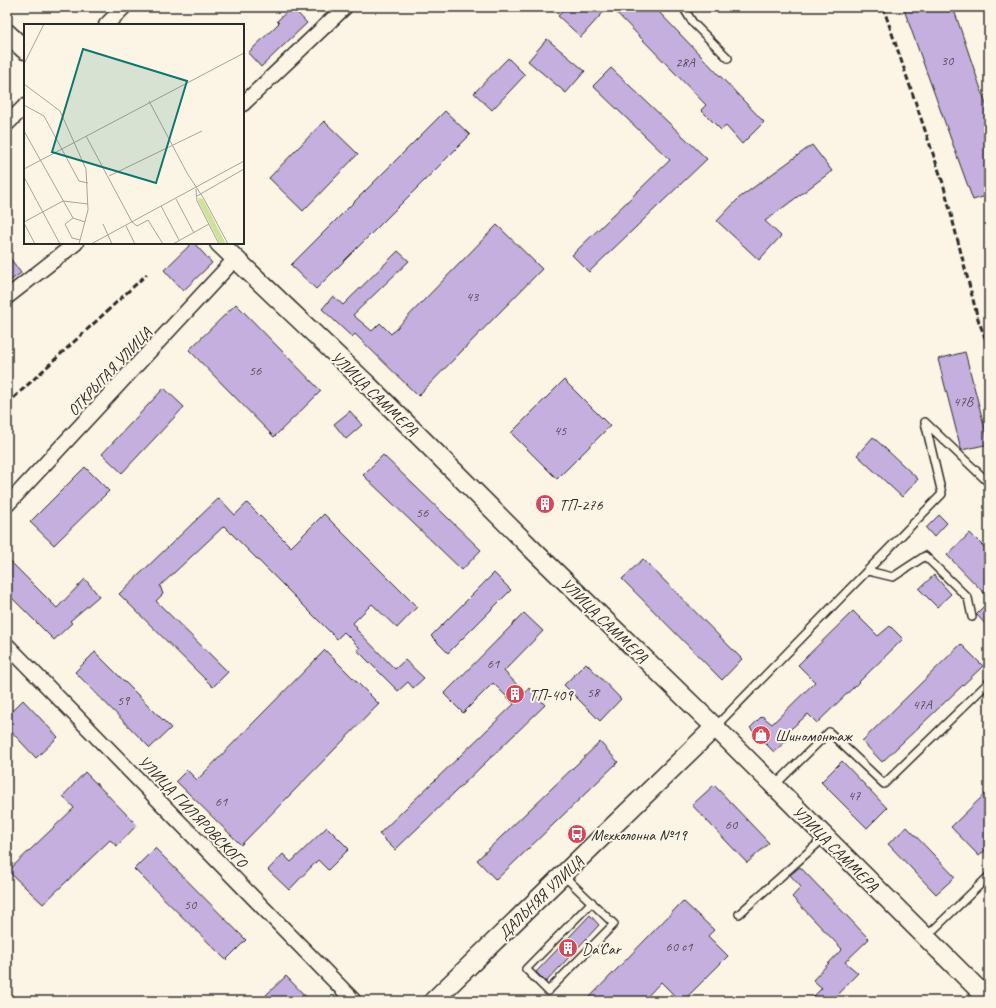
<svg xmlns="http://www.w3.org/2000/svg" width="996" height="1008" font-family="Caveat,sans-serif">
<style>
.building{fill:#c5afde;stroke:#2b2b2b}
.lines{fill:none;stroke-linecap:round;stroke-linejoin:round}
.service-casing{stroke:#2b2b2b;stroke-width:10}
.minor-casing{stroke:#2b2b2b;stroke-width:17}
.tertiary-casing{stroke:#2b2b2b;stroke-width:21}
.service{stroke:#fcf5e5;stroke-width:7}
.minor{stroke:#fcf5e5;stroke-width:14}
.tertiary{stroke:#fcf5e5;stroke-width:18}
.rail{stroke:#2b2b2b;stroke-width:3;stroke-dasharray:6 3;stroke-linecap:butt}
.labels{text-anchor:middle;stroke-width:4;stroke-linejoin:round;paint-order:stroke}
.number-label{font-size:14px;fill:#524c58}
.street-label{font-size:16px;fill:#2b2b2b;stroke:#fcf5e5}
.poi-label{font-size:16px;fill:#2b2b2b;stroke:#fcf5e5;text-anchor:start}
.inset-road{fill:none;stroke:#a8a49b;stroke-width:1}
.view{fill:#0f766e;fill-opacity:0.15;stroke:#0f766e;stroke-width:2}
.inset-edge{fill:none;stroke:#2b2b2b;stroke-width:2}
</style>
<rect width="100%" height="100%" fill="#fcf5e5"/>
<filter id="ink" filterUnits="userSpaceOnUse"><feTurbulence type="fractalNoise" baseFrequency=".025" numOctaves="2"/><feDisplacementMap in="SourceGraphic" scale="8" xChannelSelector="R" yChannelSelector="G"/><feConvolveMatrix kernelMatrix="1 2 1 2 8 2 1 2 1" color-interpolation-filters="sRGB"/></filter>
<g filter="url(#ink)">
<g class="building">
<path d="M292,7L307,23L261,67L248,53L279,23L277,21Z"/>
<path d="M567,7H608L581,37L558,16Z"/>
<path d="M611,7H665L659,12L764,122L742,144L726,126L721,130L701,110L706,105Z"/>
<path d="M903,7H953L989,113V195L973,200Z"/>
<path d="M547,39L585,71L566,93L528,61Z"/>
<path d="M508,58L525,75L492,110L474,93Z"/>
<path d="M611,68L707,159L589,272L572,255L670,160L593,86Z"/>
<path d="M445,111L470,135L316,289L291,265Z"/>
<path d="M324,121L358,154L303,211L269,178Z"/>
<path d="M812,145L832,171L765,221L781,236L759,260L717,221L739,198Z"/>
<path d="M497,225L542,269L418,396L355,334L352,337L322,309L333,296L343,305L398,251L409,261L353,315L372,331L380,323L391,334Z"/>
<path d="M192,243H194L212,263L183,291L164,270Z"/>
<path d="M7,254L21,273L7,283Z"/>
<path d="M236,304L321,391L274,437L189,350Z"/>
<path d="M965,352L989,444L962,450L961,449L938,359Z"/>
<path d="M564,380L610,426L557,479L511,433Z"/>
<path d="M164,388L184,407L122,473L102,454Z"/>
<path d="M350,411L362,425L346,439L334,424Z"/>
<path d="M873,437L918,479L902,497L857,455Z"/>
<path d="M383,455L481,550L462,570L363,475Z"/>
<path d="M85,467L109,491L54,545L30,522Z"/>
<path d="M219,498L235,515L247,503L291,547L324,514L417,607L397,628L372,604L353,623L357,628L356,629L395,669L405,660L424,678L413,688L408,682L398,691L357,650L360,648L344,632L337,639L224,526L160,586L163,594L156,601L228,672L213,687L119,594Z"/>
<path d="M939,515L947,523L934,537L926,528Z"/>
<path d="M970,533L989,552V598L947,555Z"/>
<path d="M7,558L57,608L85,579L99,596L70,621L72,623L54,640L7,593Z"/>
<path d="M643,559L742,659L722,680L622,579Z"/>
<path d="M494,573L511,590L448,653L431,636Z"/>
<path d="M934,575L951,594L937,607L919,589Z"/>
<path d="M989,601V628L976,614Z"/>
<path d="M853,611L878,636L890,626L903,639L817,723L808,714L785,734L787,740L774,752L750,728L762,716L772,724L815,682L798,665Z"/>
<path d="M524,613L543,631L504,671L525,693L529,688L545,705L395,850L379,834L514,704L493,683L463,713L444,694Z"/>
<path d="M961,644L983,666L882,762L862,741Z"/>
<path d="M325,650L379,704L241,845L176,781L187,770L197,780Z"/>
<path d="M95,652L171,728L150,748L75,672Z"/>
<path d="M586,663L621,699L600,721L564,685Z"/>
<path d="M23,700L58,737L36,758L7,727V716Z"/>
<path d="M600,742L618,762L496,880L477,860Z"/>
<path d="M842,761L887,808L867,828L821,782Z"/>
<path d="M85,772L137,825L117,846L110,840L43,904L8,871L74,808L63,796Z"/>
<path d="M714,785L769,843L747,863L692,805Z"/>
<path d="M989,790V847L979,856L951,827Z"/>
<path d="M327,827L349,849L328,870L318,860L289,890L268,870L283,854L291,862Z"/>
<path d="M907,827L955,877L936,894L888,844Z"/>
<path d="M155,848L246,940L226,960L134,869Z"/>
<path d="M800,867L869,939L845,962L858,973L831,1001H809L822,988L813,980L842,949L792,897L801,887L790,875Z"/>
<path d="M683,901L714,930L708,936L728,956L683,1001H680L661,982L643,1001H586Z"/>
<path d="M590,915L599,925L546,982L536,972Z"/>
<path d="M286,976L310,1001H272L266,995Z"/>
</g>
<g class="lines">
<defs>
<g id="service">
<path d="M683,7L693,23L728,58"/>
<path d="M868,571L893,577L925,556L968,598L972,617"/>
<path d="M715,727L942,494L925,422L989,483"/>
<path d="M774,786L829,732L884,784L989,682"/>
<path d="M563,875L614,924L548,991L526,969L592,902"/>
<path d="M739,914L825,837"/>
<path d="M926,937L989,876"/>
</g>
<g id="minor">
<path d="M106,25L124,7"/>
<path d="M243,104L345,7"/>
<path d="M7,124L25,106"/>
<path d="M7,297L76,243"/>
<path d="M7,505L235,259"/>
<path d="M7,645L354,1001"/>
</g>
<g id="tertiary">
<path d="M7,33L25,50"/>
<path d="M219,243L367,384L536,553L715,727L989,1000"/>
<path d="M433,1001L715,727"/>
</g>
</defs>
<use href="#service" class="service-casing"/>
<use href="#minor" class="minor-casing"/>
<use href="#tertiary" class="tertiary-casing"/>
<use href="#service" class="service"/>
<use href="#minor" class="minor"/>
<use href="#tertiary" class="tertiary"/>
<g class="rail">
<path d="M883,7L943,183L978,319L989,348"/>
<path d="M7,404L147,274"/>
</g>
</g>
</g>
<defs>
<symbol id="building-disc" viewBox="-11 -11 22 22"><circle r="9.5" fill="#d1495b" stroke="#fcf5e5"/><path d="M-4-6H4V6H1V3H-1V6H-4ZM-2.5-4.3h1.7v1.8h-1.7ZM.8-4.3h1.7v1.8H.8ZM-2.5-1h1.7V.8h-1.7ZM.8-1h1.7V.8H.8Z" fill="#fff"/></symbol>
<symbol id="shop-disc" viewBox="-11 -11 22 22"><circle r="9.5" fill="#d1495b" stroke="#fcf5e5"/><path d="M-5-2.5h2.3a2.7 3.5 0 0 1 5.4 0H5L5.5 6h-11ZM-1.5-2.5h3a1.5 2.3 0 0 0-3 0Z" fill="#fff"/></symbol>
<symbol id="bus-disc" viewBox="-11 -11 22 22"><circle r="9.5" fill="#d1495b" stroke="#fcf5e5"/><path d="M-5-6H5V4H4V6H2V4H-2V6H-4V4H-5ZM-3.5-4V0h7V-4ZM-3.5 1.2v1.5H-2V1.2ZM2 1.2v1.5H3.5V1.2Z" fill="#fff"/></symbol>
</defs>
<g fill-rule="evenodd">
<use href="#building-disc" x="534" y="493" width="22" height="22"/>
<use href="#building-disc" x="504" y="683" width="22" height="22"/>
<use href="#shop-disc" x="750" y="724" width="22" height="22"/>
<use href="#bus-disc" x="566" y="823" width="22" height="22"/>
<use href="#building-disc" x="557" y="937" width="22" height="22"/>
</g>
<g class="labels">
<g class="number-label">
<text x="947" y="65">30</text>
<text x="685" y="67">28А</text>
<text x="472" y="301">43</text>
<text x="255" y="375">56</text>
<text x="963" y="406">47В</text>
<text x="560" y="435">45</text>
<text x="422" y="517">56</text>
<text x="493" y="668">61</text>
<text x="593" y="697">58</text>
<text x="123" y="705">59</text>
<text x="922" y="709">47А</text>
<text x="854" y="800">47</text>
<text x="221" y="806">61</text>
<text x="731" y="829">60</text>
<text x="190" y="909">50</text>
<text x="679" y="951">60 с1</text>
</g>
<g class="street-label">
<text transform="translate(109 371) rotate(-47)" y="6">ОТКРЫТАЯ УЛИЦА</text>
<text transform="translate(375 393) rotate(44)" y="6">УЛИЦА САММЕРА</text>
<text transform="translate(605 620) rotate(44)" y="6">УЛИЦА САММЕРА</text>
<text transform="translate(193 811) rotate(46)" y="6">УЛИЦА ГИЛЯРОВСКОГО</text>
<text transform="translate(836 848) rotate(45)" y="6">УЛИЦА САММЕРА</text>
<text transform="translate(540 897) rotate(-44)" y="6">ДАЛЬНЯЯ УЛИЦА</text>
</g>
<g class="poi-label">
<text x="559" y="510">ТП-276</text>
<text x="529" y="700">ТП-409</text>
<text x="775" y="741">Шиномонтаж</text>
<text x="591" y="840">Мехколонна №19</text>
<text x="582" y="954">Da'Car</text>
</g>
</g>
<g transform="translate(24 24)">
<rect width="220" height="220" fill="#fcf5e5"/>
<path d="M175,174L179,175L202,220H196L174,177Z" fill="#cde398"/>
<path class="inset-road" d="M0,40L20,0M0,60L36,87L62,145L64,186L55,220M125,77L163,149L180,175L204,220M0,81L20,92L55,157L64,159M0,107L49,194L61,198M62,112L108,198L113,202L124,196L139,220M0,145L220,29M85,152L178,107M0,153L36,220M172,165L173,177L195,220M173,172L220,145M152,175L170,209M137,182L155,216M49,194L41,200L48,214L56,216M0,198L39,177L64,180M0,199L11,220M79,200L88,220M102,202L111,220M67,220L220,137M149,220L185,200"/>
<path class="view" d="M59,25L163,57L132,159L28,128Z"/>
<rect width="220" height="220" class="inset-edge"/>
</g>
<rect width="996" height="1008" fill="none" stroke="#fcf5e5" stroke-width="24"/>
<rect x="12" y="12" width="972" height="984" fill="none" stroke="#2b2b2b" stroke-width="1.5" filter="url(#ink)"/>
</svg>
